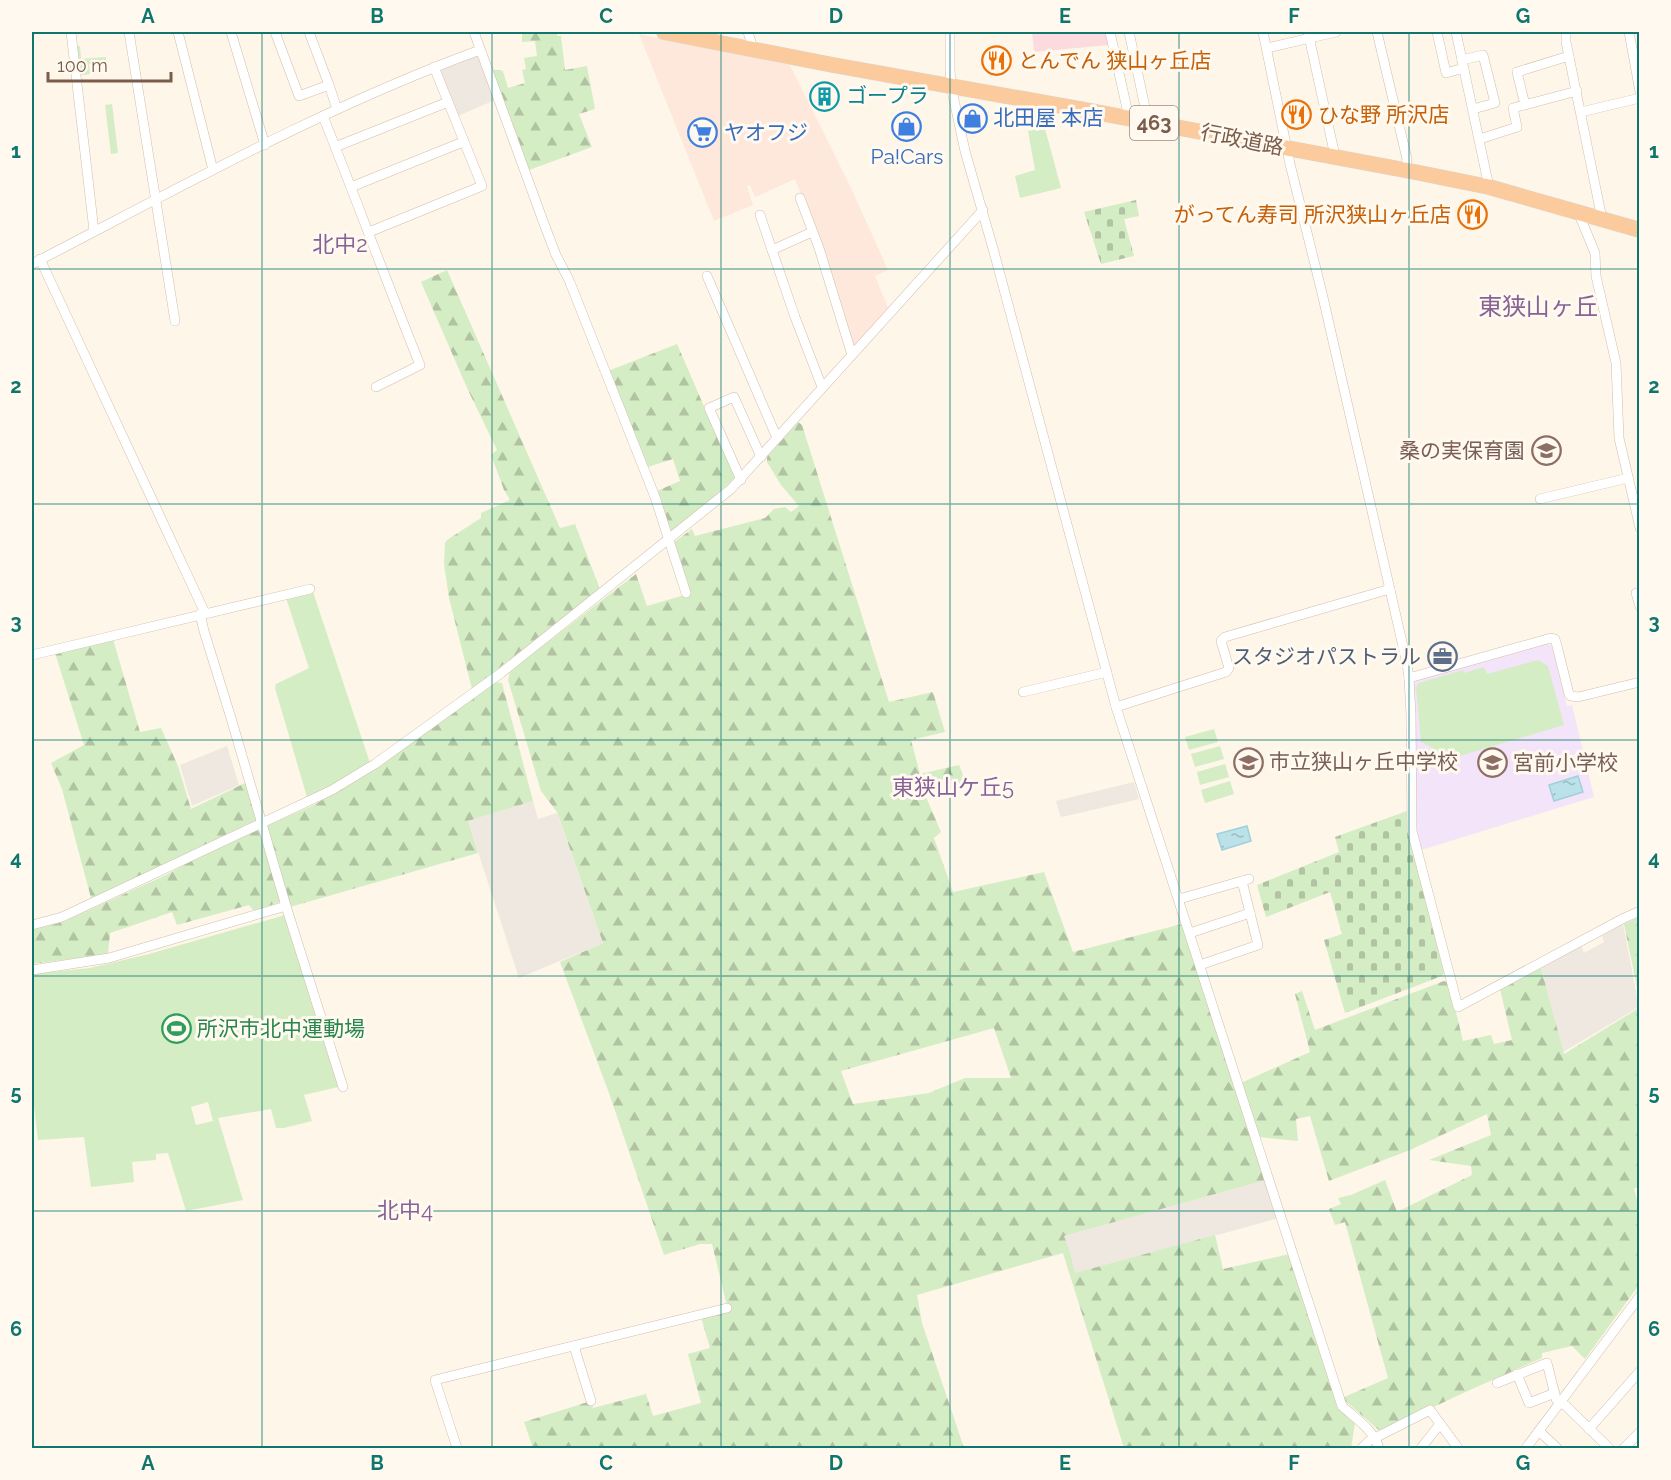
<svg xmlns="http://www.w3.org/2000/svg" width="1671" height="1480" font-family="Raleway,'Noto Sans JP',sans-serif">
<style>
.commercial{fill:#fee7db}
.industrial{fill:#eee8e1}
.education{fill:#f3e4fa}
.medical{fill:#fcdbde}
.forest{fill:url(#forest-firs);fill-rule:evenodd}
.cemetery{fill:url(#cemetery-stones)}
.park{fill:#d4edc5;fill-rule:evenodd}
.water{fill:url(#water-ripples);stroke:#a0d0db;stroke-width:1.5}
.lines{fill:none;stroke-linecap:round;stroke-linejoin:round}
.minor-casing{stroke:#d1beac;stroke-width:10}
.trunk-casing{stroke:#dcd5d0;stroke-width:16}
.minor{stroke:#fff;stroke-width:9}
.trunk{stroke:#fccb9d;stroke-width:15}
.grid{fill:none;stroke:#0f766e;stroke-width:1.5;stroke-opacity:0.55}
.labels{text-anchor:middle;stroke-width:6;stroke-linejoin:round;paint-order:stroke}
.shield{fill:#fff9f0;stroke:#a28b7c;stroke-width:1.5}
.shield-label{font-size:20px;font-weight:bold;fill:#7a5c4a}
.food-label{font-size:21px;fill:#c56008;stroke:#fff9f0;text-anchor:start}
.culture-label{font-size:21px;fill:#0d838f;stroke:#fff9f0;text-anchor:start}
.shop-label{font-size:21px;fill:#366cbe;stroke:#fff9f0;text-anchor:start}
.street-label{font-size:21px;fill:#7a5c4a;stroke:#fff9f0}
.education-label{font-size:21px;fill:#785e54;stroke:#fff9f0;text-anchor:start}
.service-label{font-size:21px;fill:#4e5e75;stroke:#fff9f0;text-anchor:end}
.leisure-label{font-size:21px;fill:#27864d;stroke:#fff9f0;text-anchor:start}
.neighbourhood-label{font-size:22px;fill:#866296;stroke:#fff9f0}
.quarter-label{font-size:24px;fill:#866296;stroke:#fff9f0}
.neatline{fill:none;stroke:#0f766e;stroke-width:2}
.grid-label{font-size:20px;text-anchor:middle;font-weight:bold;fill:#0f766e}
</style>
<defs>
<pattern id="forest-firs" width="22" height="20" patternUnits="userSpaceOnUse" patternTransform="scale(1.5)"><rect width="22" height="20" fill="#d4edc5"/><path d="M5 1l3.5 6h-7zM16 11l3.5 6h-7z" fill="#b1c3a2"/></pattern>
<pattern id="cemetery-stones" width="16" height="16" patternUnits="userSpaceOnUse" patternTransform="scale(1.5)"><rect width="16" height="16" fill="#d4edc5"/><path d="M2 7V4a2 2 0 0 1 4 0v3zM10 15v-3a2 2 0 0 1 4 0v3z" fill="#b1c3a2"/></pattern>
<pattern id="water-ripples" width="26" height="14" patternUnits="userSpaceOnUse" patternTransform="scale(1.5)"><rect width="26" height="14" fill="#bbe1e9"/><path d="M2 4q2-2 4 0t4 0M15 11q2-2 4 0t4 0" fill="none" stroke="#9dbabf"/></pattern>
</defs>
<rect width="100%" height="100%" fill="#fef6e8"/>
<path class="commercial" d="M639,34L790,65L851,188L888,270L875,276L888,308L854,347L821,247L795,179L755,197L750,185L747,186L753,205L714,221Z"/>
<g class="industrial">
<path d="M477,55L495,100L458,116L440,69Z"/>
<path d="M227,746L239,785L192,806L180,765Z"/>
<path d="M1134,782L1139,799L1062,817L1060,815L1056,801Z"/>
<path d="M533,801L538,819L557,813L603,943L519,978L468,821Z"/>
<path d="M1623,924L1639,1007L1563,1052L1541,967L1581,945L1584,953L1604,942L1602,936Z"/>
<path d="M1266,1180L1279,1218L1075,1274L1071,1255L1064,1236Z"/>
</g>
<path class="education" d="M1546,643L1552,646L1567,706L1572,705L1594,797L1421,850L1416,832L1414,683L1418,680Z"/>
<path class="medical" d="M1032,32H1106L1109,45L1034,52Z"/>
<g class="forest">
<path d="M522,32H557V36H561L565,70L587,66L595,109L579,114L592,147L529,170L490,69L503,71L508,88L525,83L522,70L526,69L524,58L537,56L535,41L522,42Z"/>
<path d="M74,46H80L81,59L106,57V62L89,64L90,74L77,76Z"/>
<path d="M447,270L560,528L575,524L600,589L472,689L449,598L444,564L445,543L447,540L481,518V513L510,500L504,490L491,455L497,450L468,390L421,282Z"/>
<path d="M677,344L735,478L675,531L669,529L657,491L680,481L673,459L648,467L608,371Z"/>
<path d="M798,422L802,425L889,702L933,692L945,732L911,740L920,774L959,765L967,785L926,797L941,832L934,838L953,892L1044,872L1073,952L1182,924L1266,1180L1064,1236L1071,1255L1075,1273L1215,1235L1223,1269L1290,1254L1337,1401L1355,1423L1351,1448H1124L1063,1253L917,1295L922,1323L964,1448H533L524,1422L591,1401L593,1408L646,1394L653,1416L701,1403L688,1354L710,1348L701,1317L728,1310L712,1244H700L664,1255L609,1093L560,962L603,943L557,812L541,791L508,680L510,671L636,574L647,606L688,594L673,543L692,529L695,536L765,518L774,509L785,507L791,512L799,506L781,485L767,462V457ZM994,1028L1011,1078H965L929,1093L853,1104L841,1071Z"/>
<path d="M113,639L140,732L161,728L178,766L191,809L247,782L257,820L202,846L161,868L91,898L62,789L51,763L84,745L55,653Z"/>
<path d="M495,682L502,683L533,801L468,821L478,853L290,907L288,899L254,911L249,905L177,925L172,912L110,933L108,954L32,964V930L63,922L168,874L203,854L314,805L382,765Z"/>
<path d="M1639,917V997L1624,924Z"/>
<path d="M1541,968L1564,1054L1639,1008L1640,1188H1634L1639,1208V1285L1585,1359L1572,1346L1542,1353V1358L1461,1394L1381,1432L1342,1398L1388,1378L1345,1222L1335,1225L1329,1209L1341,1204L1338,1198L1351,1195L1385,1180L1397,1212L1472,1175L1471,1166L1429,1160L1491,1135L1487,1114L1410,1150L1329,1181L1310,1116L1296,1119L1298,1141L1259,1137L1241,1083L1310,1052L1295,994L1302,991L1315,1030L1444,981L1449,983L1463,1041L1491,1035L1494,1044L1512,1040L1500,989Z"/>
</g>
<g class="cemetery">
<path d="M1136,200L1139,216L1124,219L1134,256L1101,264L1084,212Z"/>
<path d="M1407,811V827L1444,973L1442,976L1345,1013L1324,940L1342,934L1330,892L1266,917L1257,885L1339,852L1335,837Z"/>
</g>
<g class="park">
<path d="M112,104L118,153L111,154L105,105Z"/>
<path d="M1030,108L1040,110L1061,188L1020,198L1015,176L1035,170L1028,131L1033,130Z"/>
<path d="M313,592L370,763L343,780L307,797L275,688L276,684L309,668L286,598Z"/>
<path d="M1538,660L1548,666L1564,725L1443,761L1434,754L1431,747L1421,742L1416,687L1419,683L1463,670L1464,673L1484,667L1487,674Z"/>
<path d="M1214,729L1218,742L1189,750L1185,737Z"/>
<path d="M1220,746L1224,759L1195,767L1191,754Z"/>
<path d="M1225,764L1229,777L1200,785L1197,772Z"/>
<path d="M1230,781L1234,794L1205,803L1201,790Z"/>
<path d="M285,915L338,1084V1087L304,1095L312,1121L284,1128H276L271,1109L218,1118L243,1200L186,1211L168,1153L156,1154V1160L132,1162L134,1182L91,1187L84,1137L38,1140L32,1089V974L90,968L149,954ZM208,1102L213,1121L196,1125L191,1107Z"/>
</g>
<g class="water">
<path d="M1578,776L1583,792L1554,801L1549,785Z"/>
<path d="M1247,826L1251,841L1222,850L1217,834Z"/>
</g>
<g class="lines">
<defs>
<g id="minor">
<path d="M71,32L94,231"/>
<path d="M129,32L175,321"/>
<path d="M178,32L213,170"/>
<path d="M231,32L265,145"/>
<path d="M275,32L299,96L329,85L309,32"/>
<path d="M474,32L543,221L556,255L569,280L655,497L686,593"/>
<path d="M748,32L753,49"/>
<path d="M950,32V69L951,86L965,151L994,252L1116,707L1342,1406C1356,1419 1373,1429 1379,1448"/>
<path d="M1110,32L1127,109L1126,117"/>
<path d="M1129,32L1146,112V122"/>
<path d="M1263,32L1290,164L1322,293L1407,664L1409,678L1411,715L1412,831L1458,1007L1624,918L1640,911"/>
<path d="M1308,32L1335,156"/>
<path d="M1377,32L1407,159L1405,170"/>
<path d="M1437,32L1446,73L1464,68"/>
<path d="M1456,32L1489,187"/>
<path d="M1566,32V42L1602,219"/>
<path d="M1629,32L1640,92"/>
<path d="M1267,48L1336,32"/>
<path d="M1462,60L1483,55L1495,103L1473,109"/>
<path d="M329,85L337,109"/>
<path d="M1525,105L1517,72L1569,56"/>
<path d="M1581,112L1640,98"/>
<path d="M323,116C356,199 387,283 420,365L376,387"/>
<path d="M1480,139L1517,127L1513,108L1577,91"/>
<path d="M335,147L448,102"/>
<path d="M351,187L463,142"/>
<path d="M800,198L819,248L852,355"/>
<path d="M1578,212L1595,253L1596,276L1616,363L1619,438L1640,528"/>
<path d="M760,215L795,317L822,387"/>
<path d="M369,232L482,186L434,67"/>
<path d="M772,250L812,232"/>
<path d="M40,259L205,613"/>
<path d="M32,264C179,188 324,107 480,50"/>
<path d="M707,276L777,438"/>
<path d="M741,480L709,408L734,397L761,457"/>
<path d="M1540,499L1628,478"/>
<path d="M1640,592L1636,593L1640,607"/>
<path d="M200,614L204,631L231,718L286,906L343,1087"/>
<path d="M32,655L310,589"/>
<path d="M1409,678L1551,638L1555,639L1557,646L1569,694L1571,696L1578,697L1640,682"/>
<path d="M1023,692L1107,672"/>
<path d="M1116,707L1226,672L1229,668L1221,641L1225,637L1390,589"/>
<path d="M1179,899L1249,879"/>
<path d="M32,925L62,917L332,790L375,764L501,673L731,489L983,210"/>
<path d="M1190,933L1250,913"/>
<path d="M1200,965L1258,945L1242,881"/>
<path d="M32,970L109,958L286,906"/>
<path d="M574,1346L591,1401"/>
<path d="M1517,1374L1529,1403L1555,1393"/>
<path d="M1497,1383L1547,1363L1556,1399L1566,1406L1609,1448"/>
<path d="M1589,1429L1640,1371"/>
<path d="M1539,1431L1557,1448"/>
<path d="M457,1448L435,1380L727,1308"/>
<path d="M1362,1448L1369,1441L1430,1410L1458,1448"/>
<path d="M1421,1448L1440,1424"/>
<path d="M1526,1448L1640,1296"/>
<path d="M1624,1448L1640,1432"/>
</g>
<path id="trunk" d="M664,32L833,65L1079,109L1410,171L1489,187L1640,230"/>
</defs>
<use href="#minor" class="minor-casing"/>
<use href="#trunk" class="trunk-casing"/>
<use href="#minor" class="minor"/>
<use href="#trunk" class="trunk"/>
</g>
<path class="grid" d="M262,32V1448M492,32V1448M721,32V1448M950,32V1448M1179,32V1448M1409,32V1448M32,269H1640M32,504H1640M32,740H1640M32,976H1640M32,1211H1640"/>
<defs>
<symbol id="restaurant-ring" viewBox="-11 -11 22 22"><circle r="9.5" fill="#fff9f0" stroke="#e8710a" stroke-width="1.5"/><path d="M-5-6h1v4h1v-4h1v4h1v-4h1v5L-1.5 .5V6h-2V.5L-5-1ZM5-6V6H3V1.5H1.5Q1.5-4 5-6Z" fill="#e8710a"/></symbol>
<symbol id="building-ring" viewBox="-11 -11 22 22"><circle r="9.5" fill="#fff9f0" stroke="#0f9aa8" stroke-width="1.5"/><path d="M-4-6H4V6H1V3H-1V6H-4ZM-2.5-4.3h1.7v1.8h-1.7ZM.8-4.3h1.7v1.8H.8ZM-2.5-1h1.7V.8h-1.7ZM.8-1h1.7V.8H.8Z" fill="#0f9aa8"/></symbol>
<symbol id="shop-ring" viewBox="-11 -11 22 22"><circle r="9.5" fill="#fff9f0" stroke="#3f7fe0" stroke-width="1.5"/><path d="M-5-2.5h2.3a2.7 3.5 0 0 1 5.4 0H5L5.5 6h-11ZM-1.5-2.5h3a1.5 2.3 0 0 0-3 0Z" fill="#3f7fe0"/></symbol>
<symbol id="supermarket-ring" viewBox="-11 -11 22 22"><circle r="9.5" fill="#fff9f0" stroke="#3f7fe0" stroke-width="1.5"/><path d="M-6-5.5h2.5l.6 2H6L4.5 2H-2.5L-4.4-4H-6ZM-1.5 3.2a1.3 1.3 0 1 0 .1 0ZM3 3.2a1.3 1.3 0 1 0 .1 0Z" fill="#3f7fe0"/></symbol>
<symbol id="school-ring" viewBox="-11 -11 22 22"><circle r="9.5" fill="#fff9f0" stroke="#8d6e63" stroke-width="1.5"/><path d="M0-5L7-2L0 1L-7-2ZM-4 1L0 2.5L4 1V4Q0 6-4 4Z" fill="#8d6e63"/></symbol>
<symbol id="office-ring" viewBox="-11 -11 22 22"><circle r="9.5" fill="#fff9f0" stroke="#5c6f8a" stroke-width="1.5"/><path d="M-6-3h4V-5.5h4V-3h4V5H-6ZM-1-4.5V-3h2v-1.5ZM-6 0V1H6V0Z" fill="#5c6f8a"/></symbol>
<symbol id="stadium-ring" viewBox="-11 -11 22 22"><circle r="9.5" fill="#fff9f0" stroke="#2e9e5b" stroke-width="1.5"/><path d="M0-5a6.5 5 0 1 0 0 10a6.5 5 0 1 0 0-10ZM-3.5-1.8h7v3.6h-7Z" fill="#2e9e5b"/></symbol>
</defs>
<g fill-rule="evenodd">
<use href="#restaurant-ring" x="980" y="44" width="33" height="33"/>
<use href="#building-ring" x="808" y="80" width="33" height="33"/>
<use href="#restaurant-ring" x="1280" y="98" width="33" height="33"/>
<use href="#shop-ring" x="956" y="102" width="33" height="33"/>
<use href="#shop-ring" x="890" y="110" width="33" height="33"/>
<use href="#supermarket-ring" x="686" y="116" width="33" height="33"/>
<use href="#restaurant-ring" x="1456" y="198" width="33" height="33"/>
<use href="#school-ring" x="1530" y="434" width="33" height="33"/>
<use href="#office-ring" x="1426" y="640" width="33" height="33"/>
<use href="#school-ring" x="1232" y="746" width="33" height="33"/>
<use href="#school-ring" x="1476" y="746" width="33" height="33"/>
<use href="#stadium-ring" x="160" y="1012" width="33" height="33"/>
</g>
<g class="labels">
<rect class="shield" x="1130" y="106" width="48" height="34" rx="4.5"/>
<g class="shield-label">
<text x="1154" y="130">463</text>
</g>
<g class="food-label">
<text x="1018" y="68">とんでん 狭山ヶ丘店</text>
<text x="1318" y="122">ひな野 所沢店</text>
<text x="1451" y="222" text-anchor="end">がってん寿司 所沢狭山ヶ丘店</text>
</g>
<g class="culture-label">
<text x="846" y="103">ゴープラ</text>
</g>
<g class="shop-label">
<text x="993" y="125">北田屋 本店</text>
<text x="724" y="140">ヤオフジ</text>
<text x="907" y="164" text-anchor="middle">Pa!Cars</text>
</g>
<g class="street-label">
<text transform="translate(1242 140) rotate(11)" y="7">行政道路</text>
</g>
<g class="education-label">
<text x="1525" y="458" text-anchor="end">桑の実保育園</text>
<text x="1269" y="769">市立狭山ヶ丘中学校</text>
<text x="1513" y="770">宮前小学校</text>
</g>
<g class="service-label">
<text x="1421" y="664">スタジオパストラル</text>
</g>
<g class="leisure-label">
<text x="197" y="1036">所沢市北中運動場</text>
</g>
<g class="neighbourhood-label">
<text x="340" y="252">北中2</text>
<text x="953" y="795">東狭山ケ丘5</text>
<text x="405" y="1218">北中4</text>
</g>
<g class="quarter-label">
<text x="1538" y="315">東狭山ヶ丘</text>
</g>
</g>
<rect width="1671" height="1480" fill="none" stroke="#fff9f0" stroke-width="66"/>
<path d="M48 72v9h123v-9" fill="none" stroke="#7a5c4a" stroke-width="3"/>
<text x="57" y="72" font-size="18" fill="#7a5c4a" stroke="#fff9f0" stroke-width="4.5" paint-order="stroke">100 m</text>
<rect x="33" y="33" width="1605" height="1414" class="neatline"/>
<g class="grid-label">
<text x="148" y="23">A</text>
<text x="377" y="23">B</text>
<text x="606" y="23">C</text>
<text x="836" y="23">D</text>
<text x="1065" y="23">E</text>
<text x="1294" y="23">F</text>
<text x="1523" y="23">G</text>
<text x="16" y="158">1</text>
<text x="1654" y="158">1</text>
<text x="16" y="393">2</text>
<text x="1654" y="393">2</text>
<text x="16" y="629">3</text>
<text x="1654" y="629">3</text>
<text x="16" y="865">4</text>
<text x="1654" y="865">4</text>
<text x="16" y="1100">5</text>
<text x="1654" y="1100">5</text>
<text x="16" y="1336">6</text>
<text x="1654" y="1336">6</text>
<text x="148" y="1470">A</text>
<text x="377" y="1470">B</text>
<text x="606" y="1470">C</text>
<text x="836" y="1470">D</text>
<text x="1065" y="1470">E</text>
<text x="1294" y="1470">F</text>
<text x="1523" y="1470">G</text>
</g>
</svg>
